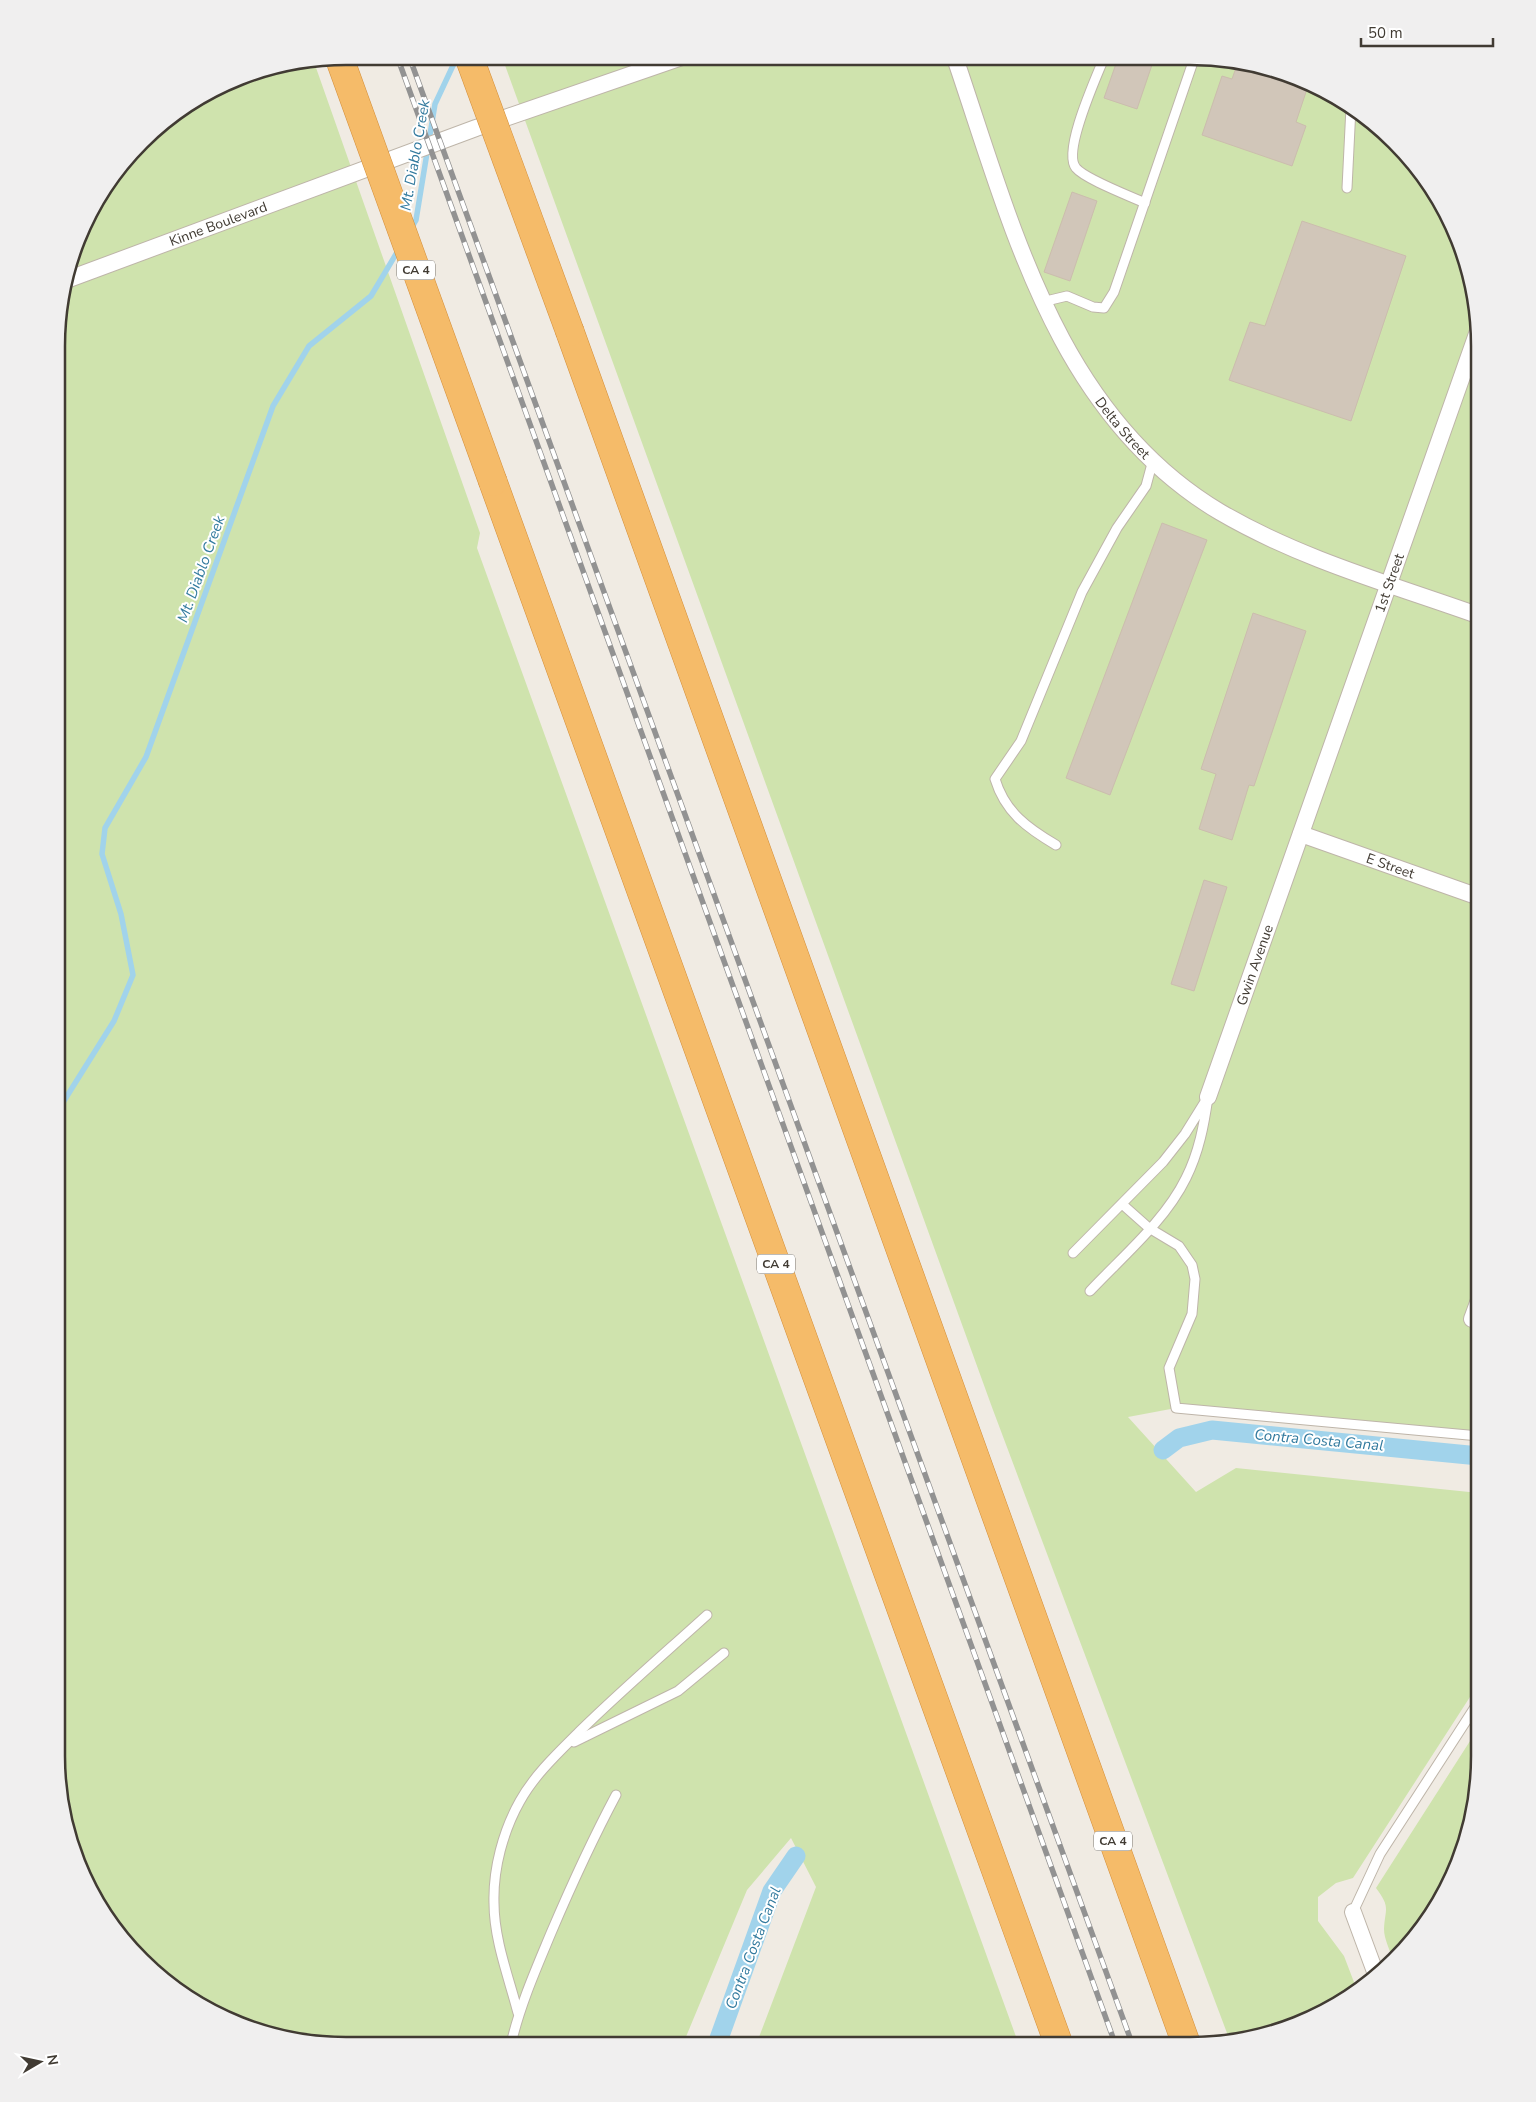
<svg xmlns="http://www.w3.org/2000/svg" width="1536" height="2102" font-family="'Nunito Sans',sans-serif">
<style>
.green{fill:#cfe3ad}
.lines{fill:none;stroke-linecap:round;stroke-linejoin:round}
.stream{stroke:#a1d3eb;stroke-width:5.5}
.canal{stroke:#a1d3eb;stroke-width:19}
.building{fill:#d1c6b9;stroke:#cbbdad}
.service-casing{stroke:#beb5a9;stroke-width:11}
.minor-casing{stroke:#beb5a9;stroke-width:18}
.motorway-casing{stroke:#d38e3a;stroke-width:29}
.service{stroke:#fff;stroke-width:9}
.minor{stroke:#fff;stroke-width:16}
.motorway{stroke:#f5bb69;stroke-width:28}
.rail-casing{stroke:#929292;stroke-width:5.5}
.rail{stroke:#fff;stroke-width:4;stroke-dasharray:11;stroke-linecap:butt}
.motorway-bridge-casing{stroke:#d38e3a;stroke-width:29;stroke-linecap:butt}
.motorway-bridge{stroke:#f5bb69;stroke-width:28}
.labels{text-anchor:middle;stroke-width:4;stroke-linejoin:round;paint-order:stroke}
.shield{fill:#fff;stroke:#7a7670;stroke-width:1}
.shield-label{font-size:12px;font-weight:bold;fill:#413b33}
.street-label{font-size:14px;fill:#413b33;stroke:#fff}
.water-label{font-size:15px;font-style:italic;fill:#327a9e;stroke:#fff}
.rim{fill:none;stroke:#413b33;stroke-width:2.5}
</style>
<rect width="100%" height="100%" fill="#f0ebe3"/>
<g class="green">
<path d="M502,57L1228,59C1252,65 1279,69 1302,79C1382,114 1445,186 1470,270C1476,294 1477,322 1480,346L1479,1436L1176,1408L1128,1417L1196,1492L1236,1468L1479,1493V1683L1353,1878L1336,1883L1318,1897V1921L1344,1956L1357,1990L1318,2016L1265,2036L1230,2041L993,1410Z"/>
<path d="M314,62L480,533L477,548L1019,2045H756L816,1887L791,1838L747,1890L683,2044L309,2043L236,2024L185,1997L128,1947L86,1884L66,1831L56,1756L59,308L95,201L155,128L253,72Z"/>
<path d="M1479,1727V1775L1464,1849L1431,1917L1393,1960C1390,1950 1384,1939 1384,1929C1385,1908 1391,1908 1376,1888Z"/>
</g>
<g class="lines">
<g class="stream">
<path d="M410,230L416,220L435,104L457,57"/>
<path d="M57,1112L114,1021L133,975L121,914L102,854L105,828L146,757L273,406L309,346L371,296L399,249"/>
</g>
<g class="canal">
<path d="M1163,1450L1179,1438L1212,1430L1479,1456"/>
<path d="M717,2044L772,1891L796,1856"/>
</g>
</g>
<g class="building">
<path d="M1118,58L1154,59L1137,109L1104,98Z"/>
<path d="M1238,62L1301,78L1309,83L1296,122L1306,126L1292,166L1202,135L1222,76L1232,79Z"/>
<path d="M1072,192L1097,201L1070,281L1044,272Z"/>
<path d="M1302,221L1406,256L1351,421L1229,380L1250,322L1265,326Z"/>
<path d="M1162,523L1207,540L1110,795L1066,778Z"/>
<path d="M1253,613L1306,631L1254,786L1249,785L1232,840L1199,829L1216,774L1201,769Z"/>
<path d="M1204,880L1227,887L1194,991L1171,984Z"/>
</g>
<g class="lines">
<defs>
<g id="service">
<path d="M1104,58C1096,78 1062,152 1076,168C1085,179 1130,196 1145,203"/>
<path d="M1347,188L1351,107"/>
<path d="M1042,302L1067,296L1093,307L1104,308L1114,292L1194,59"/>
<path d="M1056,845C1027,828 1005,812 995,779L1021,741L1082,592L1117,528L1146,486L1153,460"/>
<path d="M1122,1204L1149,1228L1179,1246L1192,1265L1195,1279L1192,1314L1169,1368L1176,1408L1479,1436"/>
<path d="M1073,1253L1163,1162L1185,1134L1208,1097C1204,1125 1199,1152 1186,1178C1165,1221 1123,1256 1090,1291"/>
<path d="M574,1742L678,1691L724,1653"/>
<path d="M1353,1912L1380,1854L1479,1701"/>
<path d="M518,2013C509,1978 494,1940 494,1903C493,1869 503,1831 520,1801C535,1774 559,1752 581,1730C622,1690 665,1653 707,1615"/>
<path d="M511,2044C520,2005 536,1969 551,1933C571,1886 592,1840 616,1795"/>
</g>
<g id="minor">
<path id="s1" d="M955,58C1012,225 1057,415 1220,512C1300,559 1393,585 1480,616"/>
<path id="s2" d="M69,279L476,128L682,57"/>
<path id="s3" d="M1301,834L1479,897"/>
<path id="s4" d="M1208,1097L1478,331"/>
<path d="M1479,1317L1472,1319L1479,1300"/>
<path d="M1353,1912L1377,1977"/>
</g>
<g id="motorway">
<path d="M570,332L1187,2046"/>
<path d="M493,482L1059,2045"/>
</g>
</defs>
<use href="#service" class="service-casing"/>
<use href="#minor" class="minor-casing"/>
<use href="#motorway" class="motorway-casing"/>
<use href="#service" class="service"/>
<use href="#minor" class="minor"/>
<use href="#motorway" class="motorway"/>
<defs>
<g id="rail">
<path d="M397,56L1116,2046"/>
<path d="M409,56L1133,2046"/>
</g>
</defs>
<use href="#rail" class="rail-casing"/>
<use href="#rail" class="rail"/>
<defs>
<g id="motorway-bridge">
<path d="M339,57L493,482"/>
<path d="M469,57L570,332"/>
</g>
</defs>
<use href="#motorway-bridge" class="motorway-bridge-casing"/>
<use href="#motorway-bridge" class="motorway-bridge"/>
</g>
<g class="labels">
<g class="shield">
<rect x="397" y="260.5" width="38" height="19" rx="4"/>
<rect x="757" y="1254.5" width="38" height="19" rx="4"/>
<rect x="1094" y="1831.5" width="38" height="19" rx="4"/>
</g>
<g class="shield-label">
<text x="416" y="274">CA 4</text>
<text x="776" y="1268">CA 4</text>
<text x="1113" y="1845">CA 4</text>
</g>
<g class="street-label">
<text dy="5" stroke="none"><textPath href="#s2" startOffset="159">Kinne Boulevard</textPath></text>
<text dy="5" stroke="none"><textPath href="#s1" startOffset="409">Delta Street</textPath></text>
<text dy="5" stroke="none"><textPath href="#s4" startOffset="545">1st Street</textPath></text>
<text dy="5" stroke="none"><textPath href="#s3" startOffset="95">E Street</textPath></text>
<text dy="5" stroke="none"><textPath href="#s4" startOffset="140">Gwin Avenue</textPath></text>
</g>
<g class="water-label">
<text transform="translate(415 155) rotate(-80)" y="5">Mt. Diablo Creek</text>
<text transform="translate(201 569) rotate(-70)" y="5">Mt. Diablo Creek</text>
<text transform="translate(1319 1440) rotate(5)" y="5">Contra Costa Canal</text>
<text transform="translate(753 1948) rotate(-69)" y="5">Contra Costa Canal</text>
</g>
</g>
<path d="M0 0H1536V2102H0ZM346 65H1190A281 281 0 0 1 1471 346V1756A281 281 0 0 1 1190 2037H346A281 281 0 0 1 65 1756V346A281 281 0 0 1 346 65Z" fill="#f0efef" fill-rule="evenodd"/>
<path class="rim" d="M346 65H1190A281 281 0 0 1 1471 346V1756A281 281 0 0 1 1190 2037H346A281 281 0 0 1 65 1756V346A281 281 0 0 1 346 65Z"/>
<g transform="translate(40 2062) rotate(81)" stroke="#ffffff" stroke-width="4" paint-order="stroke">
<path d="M0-4L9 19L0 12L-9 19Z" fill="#413b33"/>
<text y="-8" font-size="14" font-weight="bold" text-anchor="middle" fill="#413b33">N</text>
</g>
<path d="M1361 38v8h132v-8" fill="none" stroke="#413b33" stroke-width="2.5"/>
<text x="1368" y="38" font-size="15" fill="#413b33" stroke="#ffffff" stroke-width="4" paint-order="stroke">50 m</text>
</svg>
